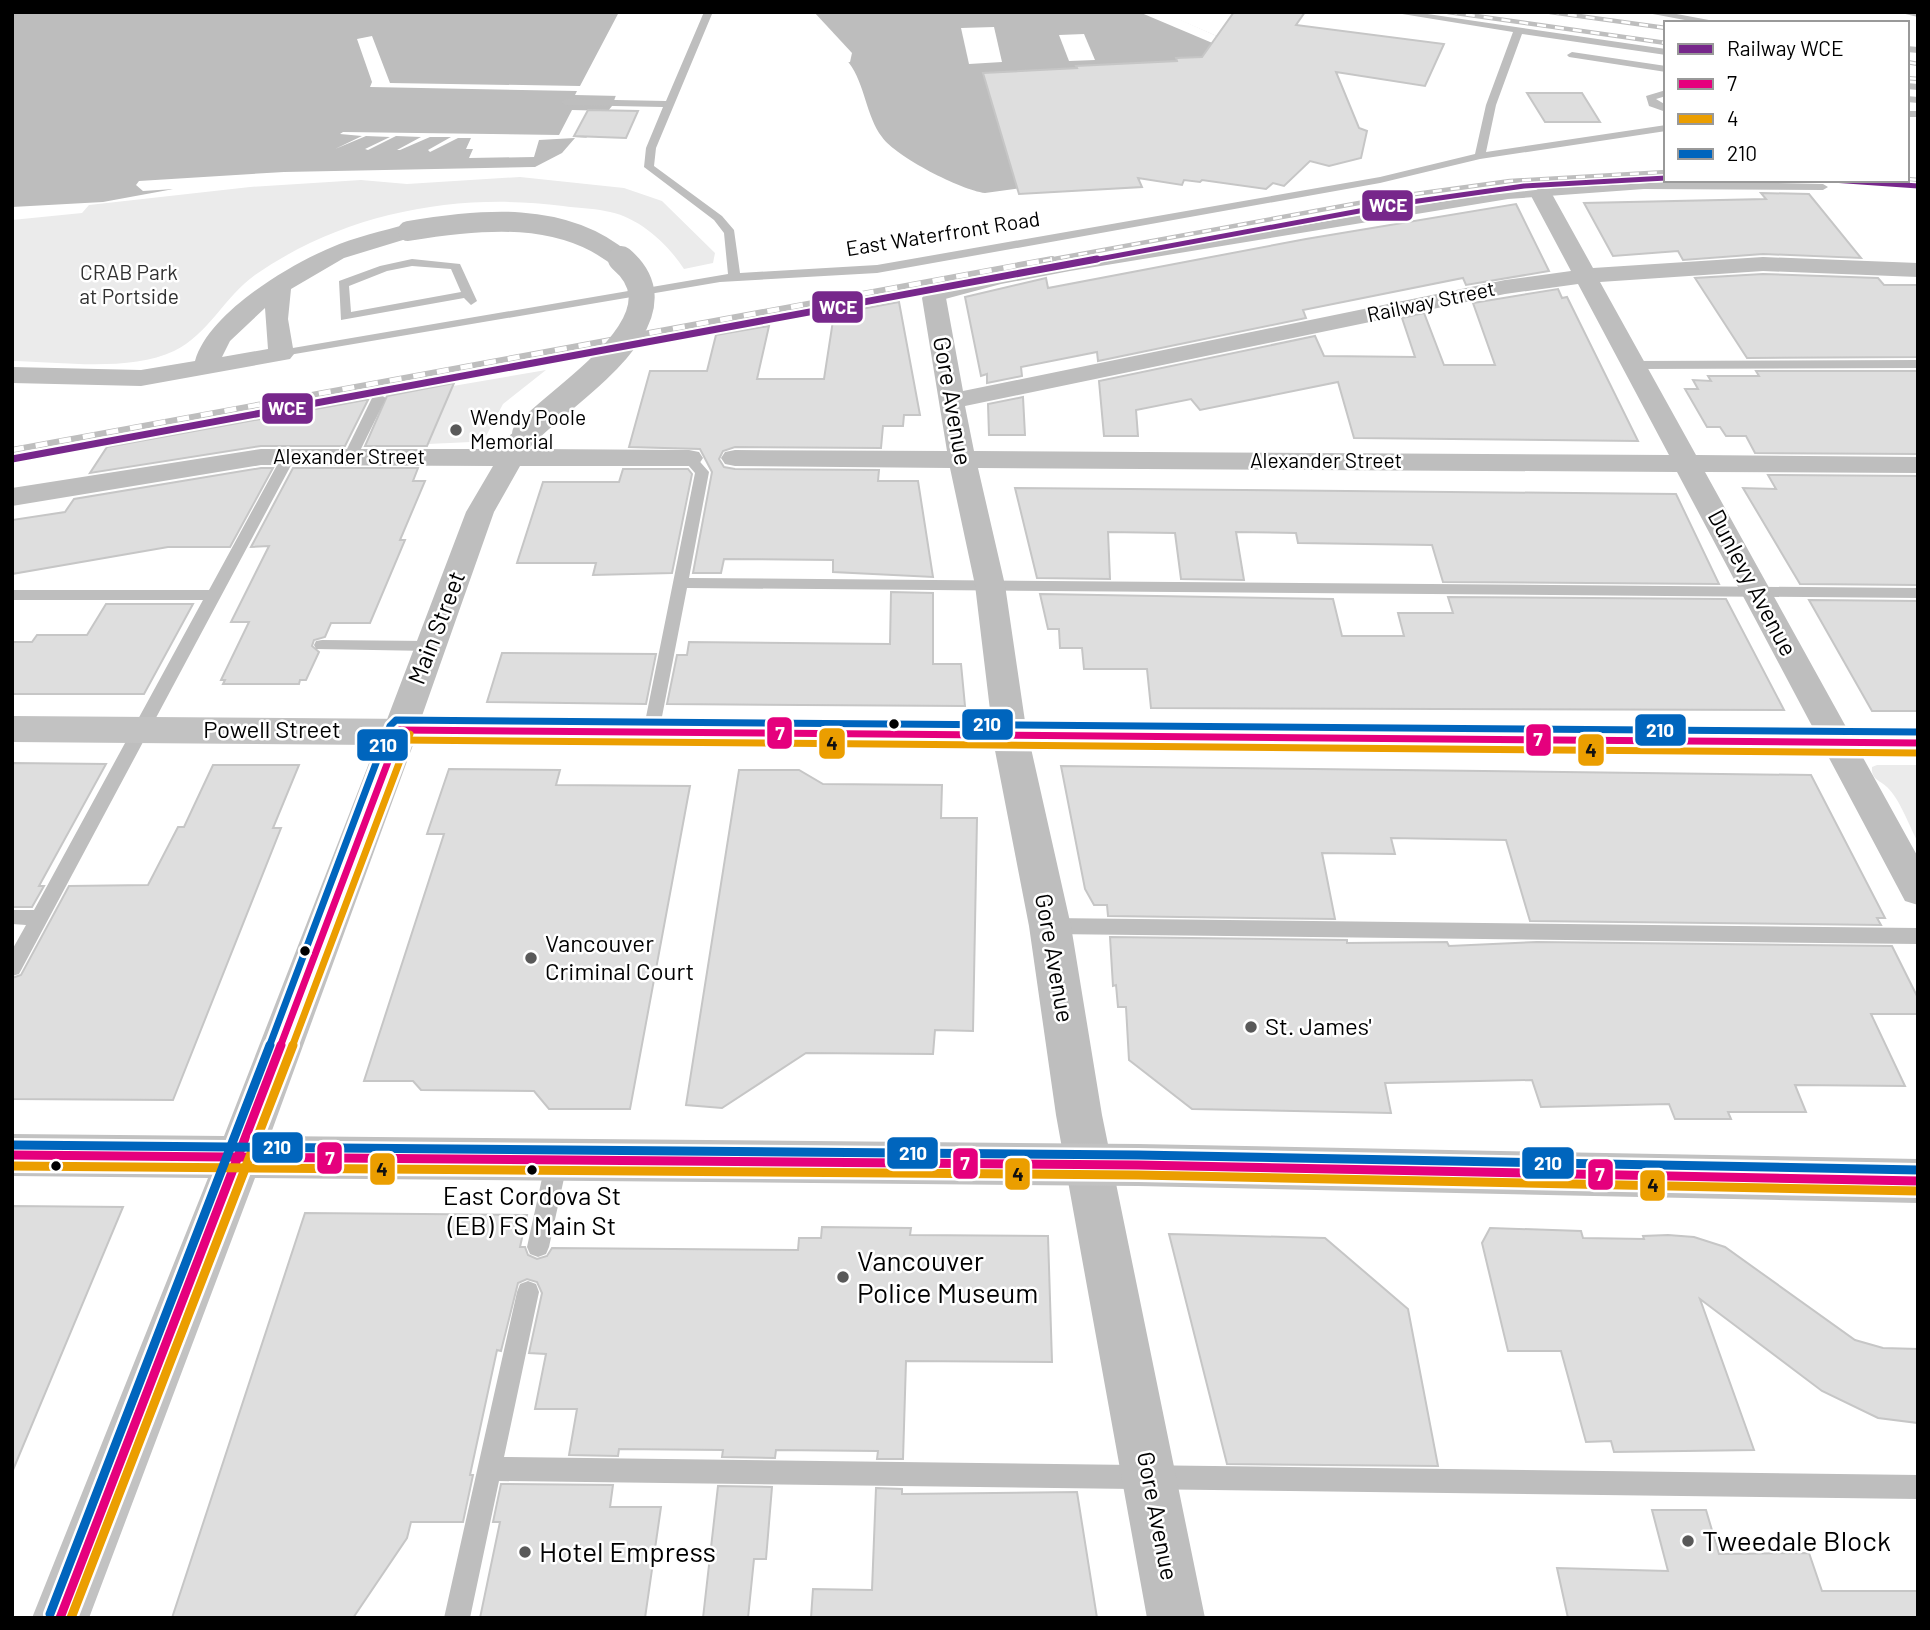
<svg xmlns="http://www.w3.org/2000/svg" width="1930" height="1630" font-family="Barlow,sans-serif">
<style>
.green{fill:#ebebeb}
.water{fill:#bdbdbd}
.pier{fill:#fff}
.building{fill:#dedede;stroke:#c6c6c6;stroke-width:2}
.lines{fill:none;stroke-linecap:round;stroke-linejoin:round}
.service{fill:#bebebe;fill-rule:evenodd}
.minor{fill:#bebebe;fill-rule:evenodd}
.tertiary{fill:#bebebe;fill-rule:evenodd}
.secondary{fill:#c2c2c2;fill-rule:evenodd}
.rail-far1-casing{stroke:#bebebe;stroke-width:4.5}
.rail-casing{stroke:#bebebe;stroke-width:6}
.rail-far1{stroke:#fff;stroke-width:2.5;stroke-dasharray:9;stroke-linecap:butt}
.rail{stroke:#fff;stroke-width:4.5;stroke-dasharray:12;stroke-linecap:butt}
.minor-bridge-far1{stroke:#bebebe;stroke-width:20}
.minor-bridge{stroke:#bebebe;stroke-width:26}
.bus-1-far1-casing{stroke:#fff;stroke-width:12}
.bus-1-casing{stroke:#fff;stroke-width:14}
.bus-2-far1-casing{stroke:#fff;stroke-width:12}
.bus-2-casing{stroke:#fff;stroke-width:14}
.bus-3-far1-casing{stroke:#fff;stroke-width:12}
.bus-3-casing{stroke:#fff;stroke-width:14}
.bus-1-far1{stroke:#e5007d;stroke-width:7}
.bus-1{stroke:#e5007d;stroke-width:9}
.bus-2-far1{stroke:#eb9e00;stroke-width:7}
.bus-2{stroke:#eb9e00;stroke-width:9}
.bus-3-far1{stroke:#0065bd;stroke-width:7}
.bus-3{stroke:#0065bd;stroke-width:9}
.rail-1-far1-casing{stroke:#fff;stroke-width:8}
.rail-1-casing{stroke:#fff;stroke-width:11}
.rail-1-far1{stroke:#77278b;stroke-width:5}
.rail-1{stroke:#77278b;stroke-width:7}
.poi-dot{fill:#595959;stroke:#fff;stroke-width:2.5}
.bus-dot{fill:#000;stroke:#fff;stroke-width:2.5}
.labels{text-anchor:middle;stroke-width:5;stroke-linejoin:round;paint-order:stroke}
.far-street-label{font-size:21px;fill:#000;stroke:#fff}
.far-park-label{font-size:21px;fill:#313131;stroke:#fff}
.far-poi-label{font-size:21px;fill:#000;stroke:#fff;text-anchor:start}
.street-label{font-size:24px;fill:#000;stroke:#fff}
.poi-label{font-size:24px;fill:#000;stroke:#fff;text-anchor:start}
.near-bus-label{font-size:26px;fill:#000;stroke:#fff}
.near-poi-label{font-size:28px;fill:#000;stroke:#fff;text-anchor:start}
.line-badge{stroke:#fff;stroke-width:2.5}
.badge-label{font-size:19px;text-anchor:middle;font-weight:bold;fill:#fff}
.pale-badge-label{font-size:19px;text-anchor:middle;font-weight:bold;fill:#111}
</style>
<rect width="100%" height="100%" fill="#fff"/>
<g class="green">
<path d="M520,177L624,188L662,201L715,253L713,263L684,269C667,243 638,216 605,211C592,208 577,208 563,206C457,192 344,213 255,275C225,296 208,335 174,351C130,372 62,362 12,361V220L82,213L89,205L250,187L361,180L407,184Z"/>
<path d="M546,370L503,404L486,436L471,442L428,444L453,386Z"/>
<path d="M1877,765H1918V842C1909,826 1900,799 1887,787C1879,780 1871,779 1872,767Z"/>
</g>
<g class="water">
<path d="M12,12H647L612,106L583,142L545,167L363,174L179,188L103,202L12,207Z"/>
<path d="M808,12H1161L1228,41L1308,148L985,193C961,190 896,157 882,137C866,116 865,84 849,63C835,45 820,32 808,12Z"/>
</g>
<g class="pier">
<path d="M619,12H651L620,96L575,95L577,91L370,87L372,82L357,39L372,36L390,83L580,86Z"/>
<path d="M805,12H814L852,53L850,62L844,63L818,35Z"/>
<path d="M1139,12H1163L1228,41L1229,50Z"/>
<path d="M994,27L1002,62L969,64L961,28Z"/>
<path d="M1084,34L1095,60L1069,61L1059,35Z"/>
<path d="M572,110L613,111L592,137L539,140L534,157L469,158L473,149H466L471,138H458L430,152L428,150L451,137H430L400,150H397L421,137L396,136L368,150L365,149L390,137L366,136L335,149L362,136L340,134L343,132L559,135Z"/>
<path d="M575,138H591L547,170L532,174L253,183L139,199L174,189L143,191L136,185L139,181L284,172L535,167L562,153Z"/>
</g>
<g class="building">
<path d="M1234,12H1305L1296,25L1444,44L1425,86L1336,72L1359,128L1367,131L1361,158L1329,166L1310,161L1284,186L1273,183L1266,189L1202,180L1200,182L1184,180L1182,185L1138,178L1142,187L1019,194L983,73L1077,68L1076,66L1177,61L1176,58L1202,57Z"/>
<path d="M1527,93H1582L1600,122H1545Z"/>
<path d="M588,110L638,111L626,138L574,136Z"/>
<path d="M1761,193L1809,194L1861,258L1763,254L1683,260L1678,251L1613,256L1584,203L1766,199Z"/>
<path d="M1516,204L1549,271L1466,285L1463,278L1303,310L1306,318L1098,361L1097,352L1021,367L1022,376L987,383V374L981,376L965,297L1046,278L1048,288L1306,239Z"/>
<path d="M1763,274L1878,278L1884,285H1918V357L1747,358L1695,278Z"/>
<path d="M1558,289L1562,298L1567,297L1638,441L1354,438L1338,382L1200,410L1191,399L1136,410L1138,436H1104L1099,381L1315,336L1324,356L1415,357L1402,318L1424,313L1444,365H1495L1473,303Z"/>
<path d="M899,302L920,415H904L903,426H883L881,448L735,447L723,451L719,459L724,467L735,469L879,470L878,481H918L933,577L833,572V560L724,559L721,573H693L712,472L700,449L629,447L650,371H707L716,335L769,326L757,379H824L834,314Z"/>
<path d="M1756,371H1918V454L1755,453L1746,436H1726L1720,427H1707L1685,389H1698L1693,380L1711,381L1708,376H1759Z"/>
<path d="M454,383L427,446H365L387,396Z"/>
<path d="M1023,397L1025,435H989L988,404Z"/>
<path d="M365,400H368L345,446H261L90,473L107,447Z"/>
<path d="M261,468H273L230,547H168L12,574V520L65,512L74,499Z"/>
<path d="M293,468H418L413,481H425L400,540H405L370,623H331L325,637L314,640L312,646L319,652L306,680H300L299,684H223L225,680H221L249,622H231L269,546L251,547Z"/>
<path d="M623,469H688L692,474L672,573L593,575L596,563H517L543,482H619Z"/>
<path d="M1768,475L1918,476V585L1800,584L1743,488L1776,489Z"/>
<path d="M1015,488L1676,494L1719,584L1443,582L1432,545L1298,543L1296,533L1236,532L1244,580L1181,579L1175,533L1108,532L1110,579L1037,578Z"/>
<path d="M891,592L933,593V664H961L965,706L667,704L677,655H687L689,642L890,644Z"/>
<path d="M1040,594L1333,599L1342,636H1404L1398,613H1453L1448,597L1726,599L1784,710L1151,708L1147,669H1084L1082,648H1060L1059,629H1048Z"/>
<path d="M1809,600L1918,601V711H1872Z"/>
<path d="M106,604H193L144,694H12V642H32L37,635H87Z"/>
<path d="M502,653L656,654L646,704L487,702Z"/>
<path d="M12,763L106,764L39,886H44L32,907H12Z"/>
<path d="M213,765H299L273,828H281L173,1100L12,1099V978L21,975L69,886L148,885L178,827H184Z"/>
<path d="M1061,766L1811,775L1885,918H1877L1881,925L1530,921L1506,840L1391,838L1395,854L1322,853L1335,919L1108,916L1107,905H1094L1085,889Z"/>
<path d="M449,769L560,770L556,785L690,786L630,1109H549L534,1091L421,1090L413,1081H364L444,834H427Z"/>
<path d="M739,770H799L823,784L942,785L941,818H977L973,1031L935,1030L933,1054L806,1053L722,1108L686,1105Z"/>
<path d="M1110,937L1347,940V943L1447,942L1449,946L1537,942L1892,946L1918,998V1014H1871L1905,1086L1795,1085L1806,1112H1728L1731,1119H1675L1669,1104L1541,1107L1532,1080L1385,1083L1391,1113L1192,1109L1129,1060L1126,1007H1118L1116,985L1113,986Z"/>
<path d="M12,1206L123,1207L13,1470H12Z"/>
<path d="M305,1213L527,1215L520,1247H525L528,1255L537,1259L547,1256L552,1248L798,1250L799,1238H821L822,1227L911,1228L910,1235L1048,1236L1052,1362L906,1361L903,1459H877L878,1451L776,1450L775,1458L722,1457L723,1450L619,1449L618,1456L569,1455L577,1409H535L546,1354L529,1353L542,1293L537,1282L527,1279L518,1283L501,1351L497,1350L470,1475H473L463,1522H411L407,1538L353,1618H172Z"/>
<path d="M1490,1228L1581,1231L1583,1238L1644,1239L1643,1236L1668,1235L1694,1237L1725,1247L1855,1340L1883,1348L1918,1349V1423L1878,1418L1822,1391L1700,1299L1754,1450L1614,1452L1611,1441L1586,1442L1561,1351H1508L1482,1243Z"/>
<path d="M1169,1234L1325,1238L1408,1309L1438,1466L1227,1464Z"/>
<path d="M501,1484L613,1485L610,1507H661L645,1618H480L500,1522H493Z"/>
<path d="M718,1486L772,1487L766,1559H754L748,1618H703Z"/>
<path d="M876,1488L902,1489V1494L1077,1492L1097,1618H811L813,1589L872,1590Z"/>
<path d="M1652,1510H1706L1719,1554L1809,1553L1822,1591H1918V1618H1568L1557,1568L1668,1571Z"/>
</g>
<g class="lines">
<g class="service">
<path d="M704,12L712,14L656,148L654,166L722,216L734,230L740,273L877,265L1380,177L1475,154L1486,105L1513,32L1390,12H1414L1666,49V55L1522,34L1496,105L1486,152L1666,125V131L1480,159L1380,183L877,273L720,282L277,357V351L281,350L728,274L724,233L714,220L644,167L646,148L663,107L566,105L561,102L566,99L666,101Z"/>
<path d="M1642,12H1666L1725,23H1701Z"/>
<path d="M1897,12H1918V17Z"/>
<path d="M1907,46L1918,47V53L1907,52Z"/>
<path d="M1572,52L1666,66V72L1569,57L1567,55Z"/>
<path d="M1907,83L1918,84V90L1907,89Z"/>
<path d="M1666,90V96L1656,99L1666,105V112L1649,106L1646,96Z"/>
<path d="M1907,96L1918,97V103L1907,102Z"/>
<rect x="1907" y="111" width="11" height="6"/>
<path d="M1689,181L1823,184L1828,187L1823,190L1644,189L1508,199L1070,271L1001,284L934,302L928,298L963,286L1036,270L1464,198L1553,188Z"/>
<path d="M412,259L460,264L477,301L471,305L464,298L341,320L339,281L380,266ZM412,266L451,269L461,292L351,312L349,286L387,271Z"/>
<path d="M1918,360V368L1635,369L1629,365L1635,361Z"/>
<path d="M379,394L386,398L358,455L356,458H346L344,455L372,398Z"/>
<path d="M289,452L296,456L19,974L12,976V950L26,925L12,924V910H34L203,600H12V590H209L282,456Z"/>
<path d="M689,454L694,455L709,472L689,578L1918,588V598L687,588L659,732L651,738L643,732L695,473L682,458Z"/>
<path d="M322,640L430,641L438,646L430,651L316,649L314,645L316,641Z"/>
<path d="M1050,918L1918,928V944L1050,934L1043,931L1041,926L1043,921Z"/>
<path d="M557,1150L564,1153L568,1160L549,1247L546,1254L538,1257L530,1254L527,1247L546,1160L550,1153Z"/>
<path d="M528,1281L536,1284L539,1292L504,1457L1918,1475V1499L499,1481L470,1618H444L517,1292L520,1284Z"/>
</g>
<g class="minor">
<path d="M1541,187L1552,194L1593,268L1763,257L1918,263V277L1763,271L1600,282L1696,455L1918,457V473L1705,472L1918,857V905L1905,901L1677,472L978,468L1005,585L1027,735L1022,743L1010,747L998,743L993,735L975,585L950,468L735,466L725,464L721,458L725,452L735,450L947,451L922,298L925,293H943L946,298L963,391L1505,280L1571,271L1530,194ZM1578,284L1669,455L974,451L965,406L1505,294Z"/>
<path d="M408,224L419,231L416,236L344,258L291,289L288,319L294,354L290,359L141,386L12,383V367L141,370L195,361C208,314 287,266 330,248C355,237 382,231 408,224ZM265,308L268,349L222,357L230,341Z"/>
<path d="M521,432L531,434L535,440L529,449L689,450L699,452L703,458L699,464L689,466H520L494,512L417,730L412,738L400,742L388,738L383,730L466,512L493,466L261,465L12,506V488L261,449H502L511,434Z"/>
</g>
<path class="tertiary" d="M1010,722L1023,726L1028,735L1071,926L1102,1115L1205,1618H1147L1056,1115L1029,926L992,735L997,726Z"/>
<path class="secondary" d="M12,716L1918,730V756L413,745L270,1136L1138,1144L1918,1159V1203L1138,1186L255,1178L89,1618H32L208,1178L12,1176V1134L224,1136L376,745L12,742Z"/>
<defs>
<g id="rail-far1">
<path d="M1448,12L1666,43"/>
<path d="M1550,12L1666,28"/>
<path d="M1907,62L1918,64"/>
<path d="M1907,78L1918,79"/>
<path d="M1907,179L1918,180"/>
<path d="M1043,261L1386,198L1510,181L1666,172"/>
</g>
<path id="rail" d="M12,450L1052,259"/>
</defs>
<use href="#rail-far1" class="rail-far1-casing"/>
<use href="#rail" class="rail-casing"/>
<use href="#rail-far1" class="rail-far1"/>
<use href="#rail" class="rail"/>
<path class="minor-bridge-far1" d="M408,231C480,219 564,210 623,261"/>
<path class="minor-bridge" d="M525,434C560,395 692,319 621,259"/>
<defs>
<g id="bus-1-far1">
<path d="M400,730L1918,743"/>
<path d="M280,1047L400,730"/>
</g>
<g id="bus-1">
<path d="M12,1155L1138,1165L1918,1181"/>
<path d="M60,1618L281,1045"/>
</g>
<g id="bus-2-far1">
<path d="M400,740L1918,753"/>
<path d="M292,1047L410,734"/>
</g>
<g id="bus-2">
<path d="M12,1166L1138,1175L1918,1191"/>
<path d="M71,1618L293,1045"/>
</g>
<path id="bus-3-far1" d="M269,1047L390,726L396,720L1918,732"/>
<g id="bus-3">
<path d="M12,1145L1138,1155L1918,1170"/>
<path d="M50,1614L270,1045"/>
</g>
</defs>
<use href="#bus-1-far1" class="bus-1-far1-casing"/>
<use href="#bus-1" class="bus-1-casing"/>
<use href="#bus-2-far1" class="bus-2-far1-casing"/>
<use href="#bus-2" class="bus-2-casing"/>
<use href="#bus-3-far1" class="bus-3-far1-casing"/>
<use href="#bus-3" class="bus-3-casing"/>
<use href="#bus-1-far1" class="bus-1-far1"/>
<use href="#bus-1" class="bus-1"/>
<use href="#bus-2-far1" class="bus-2-far1"/>
<use href="#bus-2" class="bus-2"/>
<use href="#bus-3-far1" class="bus-3-far1"/>
<use href="#bus-3" class="bus-3"/>
<defs>
<g id="rail-1-far1">
<path d="M1832,180L1918,186"/>
<path d="M1088,261L1397,204L1524,186L1666,178"/>
</g>
<path id="rail-1" d="M12,459L1097,259"/>
</defs>
<use href="#rail-1-far1" class="rail-1-far1-casing"/>
<use href="#rail-1" class="rail-1-casing"/>
<use href="#rail-1-far1" class="rail-1-far1"/>
<use href="#rail-1" class="rail-1"/>
</g>
<g class="poi-dot">
<circle cx="456" cy="430" r="7"/>
<circle cx="531" cy="958" r="7"/>
<circle cx="1251" cy="1027" r="7"/>
<circle cx="843" cy="1277" r="7"/>
<circle cx="1688" cy="1541" r="7"/>
<circle cx="525" cy="1552" r="7"/>
</g>
<g class="bus-dot">
<circle cx="894" cy="724" r="6"/>
<circle cx="305" cy="951" r="6"/>
<circle cx="56" cy="1166" r="6"/>
<circle cx="532" cy="1170" r="6"/>
</g>
<g class="labels">
<g class="far-street-label">
<text transform="translate(943 234) rotate(-9)" y="7">East Waterfront Road</text>
<text transform="translate(1431 302) rotate(-12)" y="7">Railway Street</text>
<text x="349" y="464">Alexander Street</text>
<text x="1326" y="468">Alexander Street</text>
</g>
<g class="far-park-label">
<text x="129" y="280">CRAB Park<tspan x="129" dy="24">at Portside</tspan></text>
</g>
<g class="far-poi-label">
<text x="470" y="425">Wendy Poole<tspan x="470" dy="24">Memorial</tspan></text>
</g>
<g class="street-label">
<text transform="translate(952 401) rotate(80)" y="8">Gore Avenue</text>
<text transform="translate(1752 583) rotate(62)" y="8">Dunlevy Avenue</text>
<text transform="translate(437 628) rotate(-69)" y="8">Main Street</text>
<text x="272" y="738">Powell Street</text>
<text transform="translate(1054 958) rotate(80)" y="8">Gore Avenue</text>
<text transform="translate(1157 1516) rotate(79)" y="8">Gore Avenue</text>
</g>
<g class="poi-label">
<text x="545" y="952">Vancouver<tspan x="545" dy="28">Criminal Court</tspan></text>
<text x="1265" y="1035">St. James'</text>
</g>
<g class="near-bus-label">
<text x="532" y="1205">East Cordova St<tspan x="532" dy="30">(EB) FS Main St</tspan></text>
</g>
<g class="near-poi-label">
<text x="857" y="1271">Vancouver<tspan x="857" dy="32">Police Museum</tspan></text>
<text x="1702" y="1551">Tweedale Block</text>
<text x="539" y="1562">Hotel Empress</text>
</g>
</g>
<g class="line-badge">
<rect x="1361" y="189" width="53" height="33" rx="7" fill="#77278b"/>
<rect x="811" y="290" width="53" height="34" rx="7" fill="#77278b"/>
<rect x="261" y="392" width="53" height="33" rx="7" fill="#77278b"/>
<rect x="961" y="708" width="53" height="33" rx="7" fill="#0065bd"/>
<rect x="1634" y="713" width="53" height="34" rx="7" fill="#0065bd"/>
<rect x="766" y="716" width="27" height="34" rx="7" fill="#e5007d"/>
<rect x="1525" y="723" width="27" height="34" rx="7" fill="#e5007d"/>
<rect x="818" y="727" width="28" height="33" rx="7" fill="#eb9e00"/>
<rect x="356" y="728" width="53" height="34" rx="7" fill="#0065bd"/>
<rect x="1577" y="733" width="28" height="34" rx="7" fill="#eb9e00"/>
<rect x="251" y="1131" width="53" height="33" rx="7" fill="#0065bd"/>
<rect x="886" y="1136" width="53" height="34" rx="7" fill="#0065bd"/>
<rect x="316" y="1141" width="27" height="34" rx="7" fill="#e5007d"/>
<rect x="1521" y="1146" width="54" height="34" rx="7" fill="#0065bd"/>
<rect x="952" y="1147" width="27" height="33" rx="7" fill="#e5007d"/>
<rect x="369" y="1152" width="27" height="34" rx="7" fill="#eb9e00"/>
<rect x="1004" y="1157" width="27" height="34" rx="7" fill="#eb9e00"/>
<rect x="1587" y="1158" width="27" height="33" rx="7" fill="#e5007d"/>
<rect x="1639" y="1169" width="27" height="33" rx="7" fill="#eb9e00"/>
</g>
<g class="badge-label">
<text x="1388" y="212">WCE</text>
<text x="838" y="314">WCE</text>
<text x="287" y="415">WCE</text>
<text x="987" y="731">210</text>
<text x="1660" y="737">210</text>
<text x="780" y="740">7</text>
<text x="1538" y="746">7</text>
<text x="383" y="752">210</text>
<text x="277" y="1154">210</text>
<text x="913" y="1160">210</text>
<text x="330" y="1165">7</text>
<text x="1548" y="1170">210</text>
<text x="965" y="1170">7</text>
<text x="1600" y="1181">7</text>
</g>
<g class="pale-badge-label">
<text x="832" y="750">4</text>
<text x="1591" y="757">4</text>
<text x="382" y="1176">4</text>
<text x="1018" y="1181">4</text>
<text x="1653" y="1192">4</text>
</g>
<rect width="1930" height="1630" fill="none" stroke="#000000" stroke-width="28"/>
<rect x="1664" y="21" width="245" height="161" fill="#ffffff" stroke="#999999" stroke-width="2"/>
<rect x="1678" y="44" width="35" height="10" fill="#77278b" stroke="#999999" stroke-width="2"/>
<text x="1727" y="56" font-size="21" fill="#000000">Railway WCE</text>
<rect x="1678" y="79" width="35" height="10" fill="#e5007d" stroke="#999999" stroke-width="2"/>
<text x="1727" y="91" font-size="21" fill="#000000">7</text>
<rect x="1678" y="114" width="35" height="10" fill="#eb9e00" stroke="#999999" stroke-width="2"/>
<text x="1727" y="126" font-size="21" fill="#000000">4</text>
<rect x="1678" y="149" width="35" height="10" fill="#0065bd" stroke="#999999" stroke-width="2"/>
<text x="1727" y="161" font-size="21" fill="#000000">210</text>
</svg>
